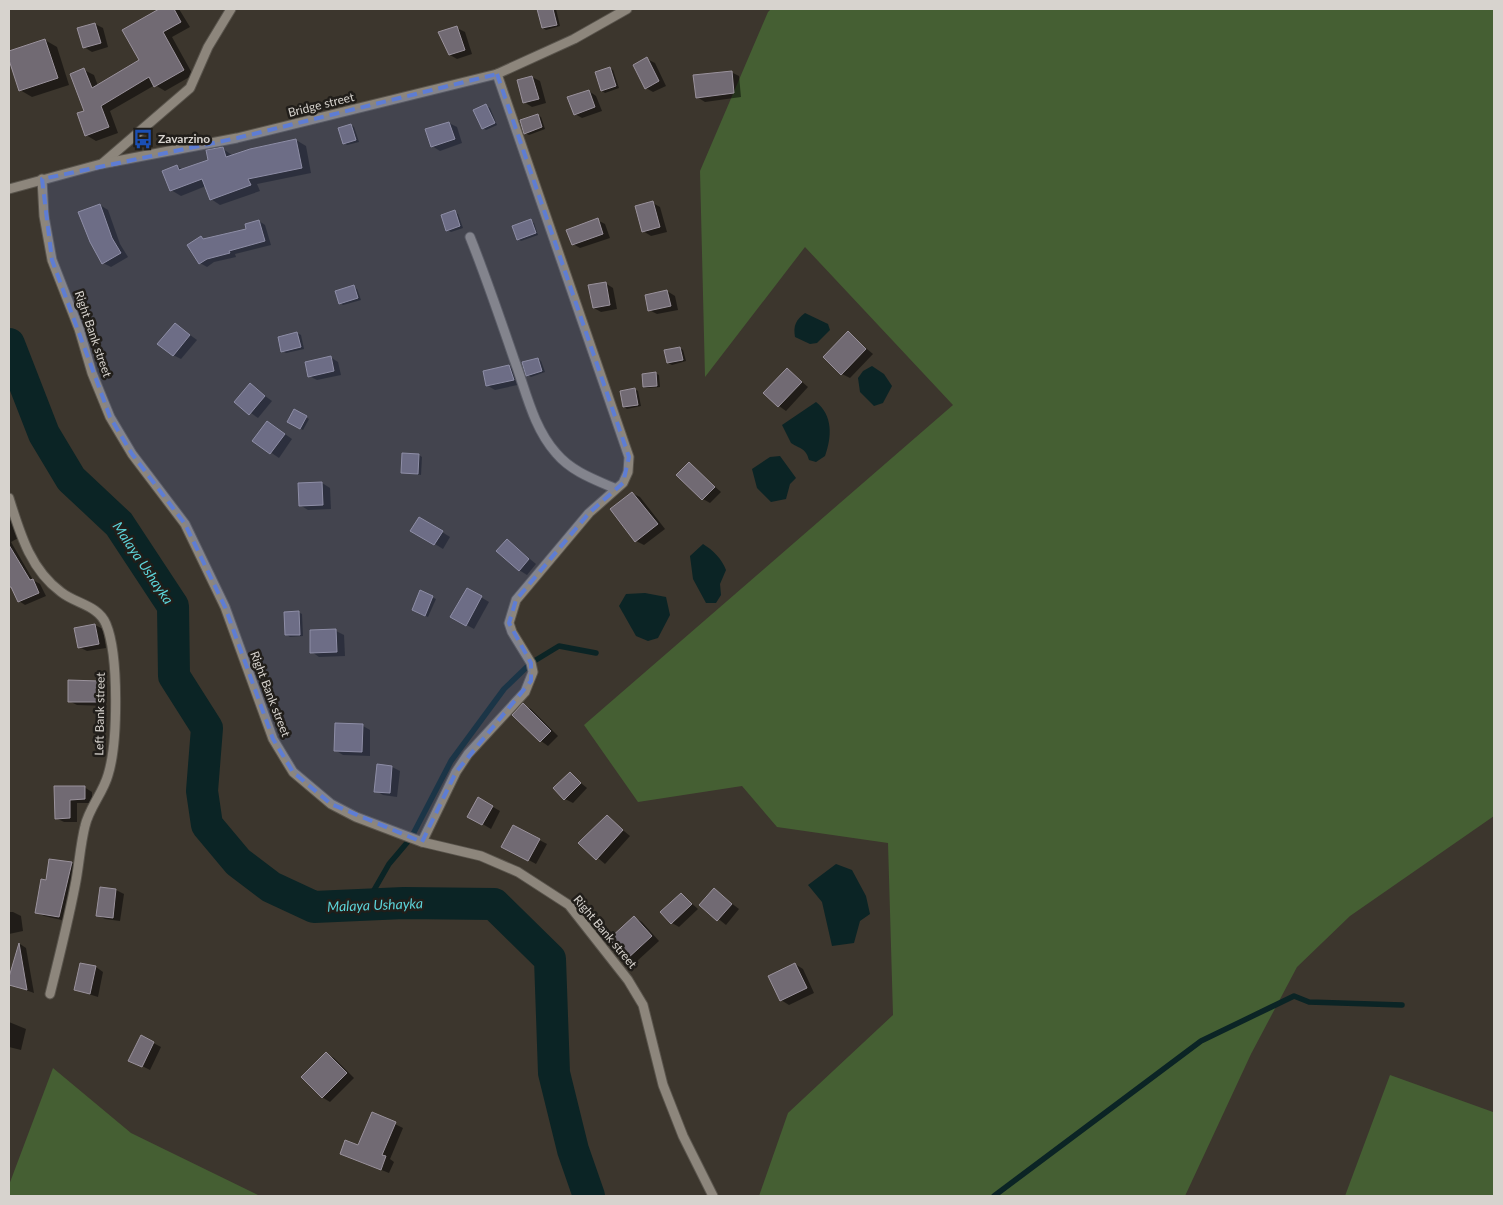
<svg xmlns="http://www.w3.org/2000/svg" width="1503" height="1205" font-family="Lato,sans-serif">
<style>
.green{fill:#455f33}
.water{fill:#0b2425}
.shadow{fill:#0007}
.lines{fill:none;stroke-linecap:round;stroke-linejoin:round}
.stream{stroke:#0b2425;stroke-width:5.5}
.river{stroke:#0b2425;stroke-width:32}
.building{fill:#716a73;stroke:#9a929c}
.minor-casing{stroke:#59544c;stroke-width:11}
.minor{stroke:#8d867c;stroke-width:9}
.marked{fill:#5e7dd4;fill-opacity:0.2;stroke:#5e7dd4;stroke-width:4;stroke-dasharray:10 6;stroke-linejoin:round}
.labels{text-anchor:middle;stroke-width:5;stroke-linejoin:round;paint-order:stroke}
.street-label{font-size:12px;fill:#d7d3ce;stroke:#211e1a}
.poi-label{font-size:12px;font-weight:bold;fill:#d7d3ce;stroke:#211e1a;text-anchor:start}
.water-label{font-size:14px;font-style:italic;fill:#5cd4d9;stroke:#211e1a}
</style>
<rect width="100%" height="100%" fill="#3c362d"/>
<g class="green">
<path d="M771,9H1494V816L1350,916L1297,967L1251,1054L1185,1196H759L788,1113L893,1015L888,843L777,827L742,786L638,802L584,725L953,405L805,247L705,377L700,171L768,12Z"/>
<path d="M53,1068L131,1133L260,1196H9V1185Z"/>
<path d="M1390,1075L1493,1112L1494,1109V1196H1345Z"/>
</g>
<g class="water">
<path d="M805,313L828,324L830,330L817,343L810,344L795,337C793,325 796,320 805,313Z"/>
<path d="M872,366L884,374L892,386L883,403L874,406L860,392L858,378L863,371Z"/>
<path d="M816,402C833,415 832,437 825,456L816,462L809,460C806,448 800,449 791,443L782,425Z"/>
<path d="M780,456L796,478L790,484L786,499L771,502L757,488L752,469L770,457Z"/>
<path d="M703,544C713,550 722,559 726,570L720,584L721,595L716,603H706L693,579L690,556Z"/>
<path d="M645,593L666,597L670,615L658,638L648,641L636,636L619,606L626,594Z"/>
<path d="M836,864L852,870L866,896L870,914L860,921L854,943L832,946L822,902L808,885Z"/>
</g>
<g class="shadow">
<path d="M155,9H179L190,27L172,37L193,75L165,91L155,85L110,111L118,133L96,141L86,135L84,70L94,75L98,86L140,60L157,12Z"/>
<path d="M539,9H556L560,26L546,30L543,28Z"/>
<path d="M95,24L103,28L108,47L92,52L84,47Z"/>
<path d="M457,28L465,32L472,54L457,59L450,55Z"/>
<path d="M45,40L57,47L69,85L32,97L20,90L9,52Z"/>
<path d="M647,59L655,63L666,86L653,92L646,88Z"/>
<path d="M609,68L613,70L619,88L605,93L602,91Z"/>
<path d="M731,72L739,76L741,97L705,102L697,97Z"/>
<path d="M532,77L540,81L546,103L532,107L524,102Z"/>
<path d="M589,91L596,96L602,111L582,118L575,114Z"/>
<path d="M486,106L490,108L497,125L486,130L483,128Z"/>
<path d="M537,115L541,117L545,129L529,135L525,133Z"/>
<path d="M449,123L457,127L462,143L440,151L432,146Z"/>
<path d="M351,125L354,127L359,142L347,145L344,143Z"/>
<path d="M296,140L306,146L311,173L257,184L260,191L220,205L211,199L206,186L181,196L171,190L177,166L183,170L209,161L222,148L233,156Z"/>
<path d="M653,203L660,207L667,232L651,236L643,231Z"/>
<path d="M100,205L108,210L120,244L128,257L111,267L103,263Z"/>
<path d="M455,212L458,214L463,228L451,232L447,230Z"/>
<path d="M597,220L605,224L610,238L580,248L573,244Z"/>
<path d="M259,221L265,225L271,245L235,254L236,257L214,262L207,267L200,263L201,238L205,240L248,230Z"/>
<path d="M531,221L534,223L538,235L521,241L518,239Z"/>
<path d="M605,283L613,288L617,309L601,312L594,308Z"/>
<path d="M354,287L357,289L361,300L343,305L340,303Z"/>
<path d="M667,291L675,296L678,310L657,314L649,310Z"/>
<path d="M175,324L197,340L181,359L173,355Z"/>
<path d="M297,333L301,335L304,349L286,353L282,351Z"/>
<path d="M848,333L873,354L850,378L842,374Z"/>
<path d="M680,348L683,350L686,361L672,365L668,363Z"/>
<path d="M330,357L338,362L341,375L317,380L309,376Z"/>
<path d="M538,359L541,361L545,372L531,377L527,375Z"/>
<path d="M509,366L517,370L522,384L495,390L488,386Z"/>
<path d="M787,369L808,387L786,411L779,406Z"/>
<path d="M655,373L659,375L660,387L647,388L644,387Z"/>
<path d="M250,385L272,401L258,418L235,402Z"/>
<path d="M634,389L638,391L641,406L627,409L624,407Z"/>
<path d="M295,411L309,419L303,430L289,422Z"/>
<path d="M268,422L292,439L279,458L254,441Z"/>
<path d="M419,455L422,457L421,475L403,472Z"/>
<path d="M689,464L721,492L710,503L703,499Z"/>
<path d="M322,483L330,488L331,509L308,510L300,505Z"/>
<path d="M632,493L640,497L665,529L644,545L636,541Z"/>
<path d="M9,517L20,537L11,542L33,580L40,584L46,596L25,605L19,601L11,583L9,584Z"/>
<path d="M420,518L450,537L443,549L412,530Z"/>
<path d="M507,540L536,564L527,575L519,570Z"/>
<path d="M467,589L489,602L474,629L452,617Z"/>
<path d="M421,592L436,599L428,617L416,611Z"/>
<path d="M298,612L302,614L303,636L290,637L287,635Z"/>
<path d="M95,625L103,629L106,648L87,651L79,647Z"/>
<path d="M311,631H336L344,635L345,656L319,657L312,652Z"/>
<path d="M70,682H99L107,687L106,706L77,705L69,701Z"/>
<path d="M523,705L531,709L558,736L548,746L541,741L514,715Z"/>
<path d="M363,726L370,730V756L343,755L335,750Z"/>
<path d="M392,767L400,771L397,797L383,795L376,791Z"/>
<path d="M570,774L587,788L573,803L565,799Z"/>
<path d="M84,787L92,792V803H77V822H64L56,818V788Z"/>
<path d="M479,799L500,811L491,829L469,816Z"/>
<path d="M607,817L630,836L605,864L580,843Z"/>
<path d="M513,826L547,844L536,864L503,846Z"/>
<path d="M71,863L79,867L66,921L44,916L36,912L47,881Z"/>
<path d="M101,888L116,890L124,894L120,921L105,919L97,915Z"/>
<path d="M714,890L739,909L726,925L701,905Z"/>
<path d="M681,894L698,909L679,927L672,923Z"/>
<path d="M9,912H13L21,916L23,931L9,934Z"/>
<path d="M634,917L642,922L659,941L636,962L628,958Z"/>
<path d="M20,944L26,948L34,993L9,984Z"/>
<path d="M795,964L803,969L814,993L789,1005L781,1000Z"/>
<path d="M96,967L103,972L98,997L76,990Z"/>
<path d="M9,1022L26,1029L21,1050L9,1047Z"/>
<path d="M142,1037L161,1047L150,1070L138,1064Z"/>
<path d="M326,1054L334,1058L354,1078L330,1102L322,1097Z"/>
<path d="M373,1113L403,1128L390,1159L394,1162L389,1173L349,1157L358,1146Z"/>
</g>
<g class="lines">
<g class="stream">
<path d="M366,904L389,864L411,838L451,761L504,689L531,663L559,646L596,653"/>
<path d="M994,1196L1201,1041L1294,996L1309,1002L1402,1005"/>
</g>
<path class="river" d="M9,344L44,434L71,479L119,524L173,606L174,676L207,728L202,791L207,825L238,862L271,887L314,907L404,903L494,904L550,959L554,1073L573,1150L589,1196"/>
</g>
<g class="building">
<path d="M159,9H174L181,22L163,32L184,70L154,87L149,77L101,106L109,127L85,136L77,113L84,111L70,74L84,68L92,88L139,60L122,30Z"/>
<path d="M537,9H553L557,25L542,28Z"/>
<path d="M95,23L101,43L83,48L77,28Z"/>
<path d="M457,26L465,50L449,55L438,32Z"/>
<path d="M45,39L58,78L19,91L9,60V51Z"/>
<path d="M647,57L659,81L645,89L633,65Z"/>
<path d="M610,67L616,86L601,91L595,72Z"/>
<path d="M732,71L734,93L696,98L693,75Z"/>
<path d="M532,76L539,99L523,103L517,80Z"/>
<path d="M589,90L595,107L574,115L567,97Z"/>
<path d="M486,104L495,123L482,129L473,110Z"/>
<path d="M538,114L542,127L524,134L520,120Z"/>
<path d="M449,122L455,139L431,147L425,129Z"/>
<path d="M351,124L356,140L343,144L338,128Z"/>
<path d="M296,139L302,168L248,179L251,185L210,200L202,179L170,191L162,171L177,165L179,170L208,160L206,150L223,147L226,157L250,149Z"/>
<path d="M653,201L660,227L642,232L635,206Z"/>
<path d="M100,204L112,238L121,253L102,264L90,242L78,212Z"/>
<path d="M455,210L460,226L446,231L441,215Z"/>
<path d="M598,218L603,234L572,245L566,230Z"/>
<path d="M531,219L536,233L517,240L512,226Z"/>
<path d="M259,220L265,241L229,251L230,253L207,259L199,264L187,245L201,236L203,239L246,229L245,224Z"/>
<path d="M606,282L610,305L593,308L588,285Z"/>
<path d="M354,285L358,298L339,304L335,291Z"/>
<path d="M667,290L671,306L648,311L645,295Z"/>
<path d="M175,323L190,335L173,356L157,344Z"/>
<path d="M848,331L866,349L841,375L823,357Z"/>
<path d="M297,332L301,347L281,352L278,337Z"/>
<path d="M680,347L683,360L667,363L664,350Z"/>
<path d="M331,356L334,371L308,377L305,362Z"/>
<path d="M538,358L542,371L526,376L522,362Z"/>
<path d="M509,365L514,380L486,386L483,371Z"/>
<path d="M787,368L802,382L778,407L763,393Z"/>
<path d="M656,372L657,386L643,387L642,374Z"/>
<path d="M250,383L265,396L249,415L234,402Z"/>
<path d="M635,388L638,405L623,407L620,391Z"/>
<path d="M294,409L307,416L300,429L287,422Z"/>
<path d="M267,421L285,434L270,454L252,441Z"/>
<path d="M402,453L419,454L418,474L401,473Z"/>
<path d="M689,462L715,487L702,500L676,475Z"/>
<path d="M322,482L323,505L299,506L298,483Z"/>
<path d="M632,492L658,524L635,542L610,509Z"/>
<path d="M419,517L443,531L434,545L410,531Z"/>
<path d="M507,539L529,559L519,571L496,551Z"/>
<path d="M9,545L30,580L33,579L39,593L18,602L11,587H9Z"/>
<path d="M467,588L482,596L466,626L450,617Z"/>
<path d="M420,590L433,596L425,616L412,610Z"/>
<path d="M299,611L300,635H285L284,612Z"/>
<path d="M95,624L99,644L78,648L74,628Z"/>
<path d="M336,629L337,652L310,653V630Z"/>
<path d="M68,680L99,681V702H68Z"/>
<path d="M523,703L551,731L540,742L512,715Z"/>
<path d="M335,723L363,724L362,752L334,751Z"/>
<path d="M377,764L392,766L390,793L374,792Z"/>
<path d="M570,772L581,783L564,800L553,788Z"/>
<path d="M54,786H85V799L70,800V818L55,819Z"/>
<path d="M478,797L493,806L482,825L467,817Z"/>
<path d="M607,815L623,830L596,860L578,843Z"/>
<path d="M513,825L540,839L528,861L501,847Z"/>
<path d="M49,859L72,862L59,917L35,913L41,879L46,880Z"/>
<path d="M100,887L116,889L113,918L96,916Z"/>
<path d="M714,888L732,904L717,921L699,905Z"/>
<path d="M681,893L692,904L671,924L660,912Z"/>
<path d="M634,916L652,936L627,959L609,939Z"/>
<path d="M19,943L27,990L9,985V977Z"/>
<path d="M80,963L96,966L90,994L74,990Z"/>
<path d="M795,963L807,988L780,1001L768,976Z"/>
<path d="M141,1035L154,1042L142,1067L128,1061Z"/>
<path d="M326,1052L347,1073L322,1098L301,1077Z"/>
<path d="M372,1112L396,1122L382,1155L386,1156L381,1170L340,1154L345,1140L358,1145Z"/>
</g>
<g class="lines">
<defs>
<g id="minor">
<path d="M103,163L190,88L208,47L231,9"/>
<path d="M42,179L44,216L52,260L79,329L92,373L110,417L132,454L185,524L225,607L273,739L293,772L331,804L356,817L422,842L481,856L518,872L569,905L628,980L643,1005L663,1085L683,1136L713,1196"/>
<path d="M9,189L101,164L237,138L497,74L574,39L627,9"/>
<path d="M470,237C486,277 500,318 514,359C526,391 533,427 556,453C571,471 593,479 614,488"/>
<path d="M9,498C20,533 30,569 61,592C76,604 98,605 106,624C119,655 118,743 108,775C103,793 89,808 85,826C80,846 79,867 75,886C68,922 59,958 50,994"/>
<path d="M422,842L456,772L468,754L525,692L533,672L531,663L512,632L509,623L516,600L589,513L623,483L628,472L629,457L497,74"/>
</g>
</defs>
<use href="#minor" class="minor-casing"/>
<use href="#minor" class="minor"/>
</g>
<path class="marked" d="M497,74L629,457L623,483L589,513L516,600L509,623L531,663V681L456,772L422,842L331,804L293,772L273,739L225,607L185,524L132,454L110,417L52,260L42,179L237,138Z"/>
<defs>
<symbol id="bus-bare" viewBox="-9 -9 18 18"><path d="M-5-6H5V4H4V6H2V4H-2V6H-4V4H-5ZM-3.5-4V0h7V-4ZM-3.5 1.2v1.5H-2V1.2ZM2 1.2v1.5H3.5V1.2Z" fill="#1a4fb4" stroke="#211e1a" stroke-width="2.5" paint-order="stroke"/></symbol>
</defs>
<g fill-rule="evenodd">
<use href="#bus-bare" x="129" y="125" width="28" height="28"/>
</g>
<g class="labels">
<g class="street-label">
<text transform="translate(321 105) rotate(-14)" y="4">Bridge street</text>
<text transform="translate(93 334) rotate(71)" y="4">Right Bank street</text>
<text transform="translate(270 694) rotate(69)" y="4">Right Bank street</text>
<text transform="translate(100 714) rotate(-89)" y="4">Left Bank street</text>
<text transform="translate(605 932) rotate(50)" y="4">Right Bank street</text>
</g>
<g class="poi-label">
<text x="158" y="143">Zavarzino</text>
</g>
<g class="water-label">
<text transform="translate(143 563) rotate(56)" y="5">Malaya Ushayka</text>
<text transform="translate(375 905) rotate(-2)" y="5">Malaya Ushayka</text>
</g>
</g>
<rect width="1503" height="1205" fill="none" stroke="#d7d3ce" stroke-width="20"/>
</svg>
